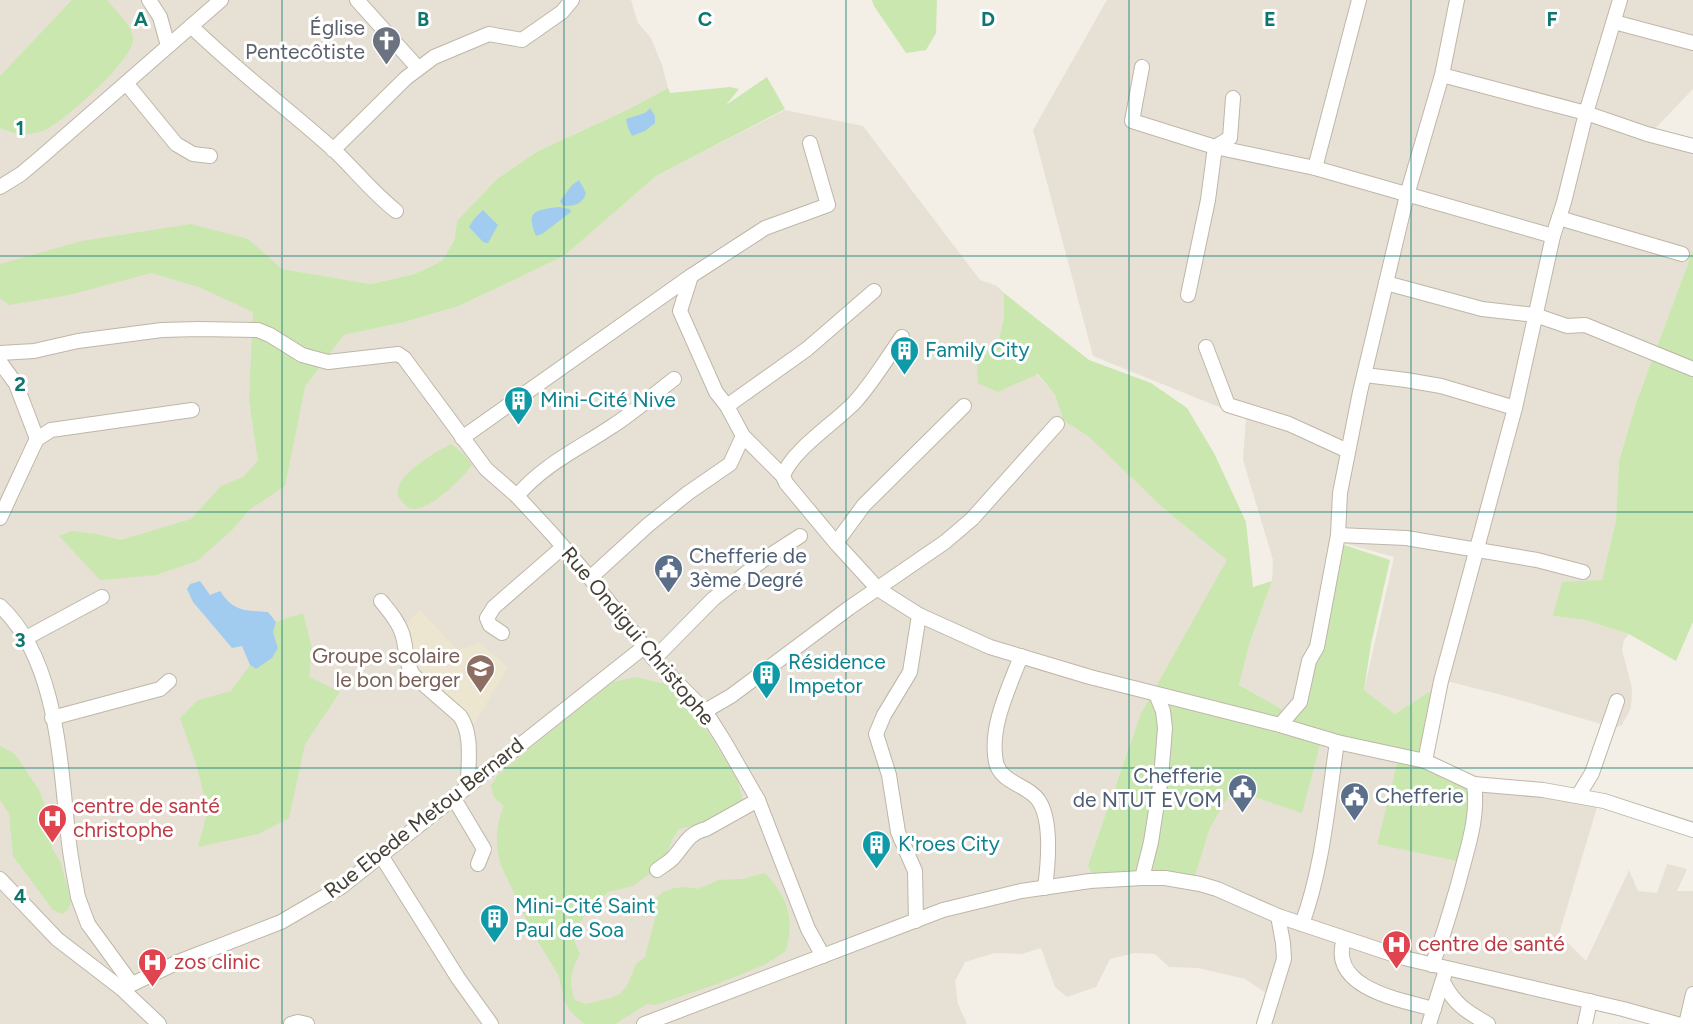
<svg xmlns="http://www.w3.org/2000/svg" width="1693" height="1024" font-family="Figtree,sans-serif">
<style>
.residential{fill:#e6e1d4}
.education{fill:#ece5cf}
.green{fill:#cae7af}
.water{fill:#a2ccef}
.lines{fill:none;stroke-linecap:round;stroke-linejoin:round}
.minor-casing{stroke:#beb7a8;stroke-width:16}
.minor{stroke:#fff;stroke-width:14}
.grid{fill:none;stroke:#0f766e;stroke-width:1.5;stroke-opacity:0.55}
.labels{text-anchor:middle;stroke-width:6;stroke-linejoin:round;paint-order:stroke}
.worship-label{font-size:21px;fill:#5b616d;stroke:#fff;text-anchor:end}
.culture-label{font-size:21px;fill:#0d838f;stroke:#fff;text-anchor:start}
.service-label{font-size:21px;fill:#4e5e75;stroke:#fff;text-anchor:start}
.street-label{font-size:21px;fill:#454035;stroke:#fff}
.education-label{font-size:21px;fill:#785e54;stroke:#fff;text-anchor:end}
.health-label{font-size:21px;fill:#be3a42;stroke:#fff;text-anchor:start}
.grid-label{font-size:20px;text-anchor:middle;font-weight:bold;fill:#0f766e;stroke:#fff;stroke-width:6;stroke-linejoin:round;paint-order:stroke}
</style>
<rect width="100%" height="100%" fill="#f3efe6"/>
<g class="residential">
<path d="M0,0H631L638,23L651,38L662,65L668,88L627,110L538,151L497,179L457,221L454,241L442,261L414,274L371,284L281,269L305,387L344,335L405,322L459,306L564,256L656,176L785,110L863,126L980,280L997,286L1004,293V317L999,340L977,362L998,392L1037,374L1055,395L1065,421L1088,436L1163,508L1228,560L1141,713L1088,865L1095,882L1192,884L1210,828L1230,794L1240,792L1322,737L1399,755L1377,844L1469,787L1598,804L1559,934L1586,961L1629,870L1638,891L1657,893L1667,864L1687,869L1677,891H1693V1024H1652L1592,1009L1588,1024H1267L1275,999L1245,979L1198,968L1169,967L1155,954L1135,953L1110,959L1096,987L1067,997L1055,987L1041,948L1022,954L995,953L965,962L955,981L958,1004L967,1024H0Z"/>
<path d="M1107,0H1693V89L1650,134L1671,133L1693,140V250L1636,403L1619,461L1616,520L1602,581L1553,616L1585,620L1629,634L1624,640L1622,650L1632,688L1631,708L1622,725L1614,728L1506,696L1446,681L1395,714L1364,690L1394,557L1344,543L1299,670L1289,714L1239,685L1250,642L1272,581L1273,560L1243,460L1246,418L1093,356L1033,130Z"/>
</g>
<path class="education" d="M420,610L458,650L480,643L508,667L474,724L411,668L407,623Z"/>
<g class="green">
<path d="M72,0H107C115,11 132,24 133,38C136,58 63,122 45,130C29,136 15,135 0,128V76Z"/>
<path d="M872,0H937L936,33L926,50L906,53L874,6Z"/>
<path d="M767,77L785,109L656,176L564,256L459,306L405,322L344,335L305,387L285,486L249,510L232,530L197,561L156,575L100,580L59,536L72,531L96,534L121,540L191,519L221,486L243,477L258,461L249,400L253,312L199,287L151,273L69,295L9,305L0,298V264L82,241L191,224L248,239L282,269L371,284L414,274L442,261L454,241L457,221L497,179L538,151L627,110L668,88L670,93L730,87L739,89L726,105Z"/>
<path d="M1693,250V622L1676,661L1629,634L1585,620L1553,616L1562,582L1602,580L1616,520L1619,461L1636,403Z"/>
<path d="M1004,293L1089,360L1151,383L1187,408L1214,453L1246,522L1253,587L1272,581L1250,642L1239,685L1290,714L1299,670L1344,545L1390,560L1371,644L1364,690L1395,714L1446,681L1426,761L1461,776L1474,794L1466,863L1377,844L1399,755L1322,737L1302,813L1240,792L1230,794L1210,828L1192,885L1095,882L1088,865L1141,713L1227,560L1163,508L1088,436L1064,421L1055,395L1038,374L998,392L978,383L977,362L999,340L1004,317Z"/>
<path d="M451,444L464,454L472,465C463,478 430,510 413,509C408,509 405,505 402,501C383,481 436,452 451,444Z"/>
<path d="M303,613L312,649L309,677L340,692L305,744L289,818L258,834L198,847L208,810L196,764L180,718L198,700L231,691L250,665L256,669L278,648L273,631L276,622Z"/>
<path d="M636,677L660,683L671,682L714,741L738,782L744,805L742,817L716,820L679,829L672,840L664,863L633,886L608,892L589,909L574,931L575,943L580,954C571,969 568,984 575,1000L586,1004L608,999L620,994L627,986L636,964L645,957L657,911L655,899L663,892L675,888L686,887L698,889L719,880L742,879L765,873C789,899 794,917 786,951L764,965L717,984L656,1005L647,1004L615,1024H584L570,1011L564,1000L559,976L532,932L500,863C495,845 496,822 504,806L494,797L491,786L498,775L530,748L613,682Z"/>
<path d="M0,746L15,754L39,790L48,814L52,848L61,863L71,902L68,910L62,914L53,910L13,856L9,814L0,800Z"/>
</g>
<g class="water">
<path d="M650,108L655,116V123L645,131L632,136L628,128L626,119L645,113Z"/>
<path d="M579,180L586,193C582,205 574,206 563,206L560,201L572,185Z"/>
<path d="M559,207L570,209L571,212L542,234L536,236C525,210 536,210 559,207Z"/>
<path d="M483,210L498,225L488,243L483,242L469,227L474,219Z"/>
<path d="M200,581L210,595L220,591C234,612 244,610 268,612L276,622L273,632L278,648L272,658L256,669L250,665L242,646L232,648L193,602L187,589L190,584Z"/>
</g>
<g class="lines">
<defs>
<g id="minor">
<path d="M149,0L160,17L168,46"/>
<path d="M357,0L418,68"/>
<path d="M1614,22L1693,43"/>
<path d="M191,26C236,70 287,108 334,150C355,170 373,193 396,211"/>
<path d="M1142,67L1132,121L1215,147L1315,168L1553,236"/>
<path d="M1442,75L1586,113L1620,0"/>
<path d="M126,83L176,144L193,154L210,156"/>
<path d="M333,150L406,78L434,57L489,34L522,40L562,12L572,0"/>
<path d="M1315,168L1359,0"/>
<path d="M0,187L21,174L40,158L221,0"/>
<path d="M1559,218L1682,254"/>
<path d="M1386,283L1482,309L1535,315L1567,326L1585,325L1693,369"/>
<path d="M1188,295L1208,200L1215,147L1230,138L1233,98"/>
<path d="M902,337C887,358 873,382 855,402C835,423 792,450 783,476L786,483L836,543L878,589L919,615L990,647L1090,677L1280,725L1337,742L1425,761L1474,784L1543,790L1604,801L1693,830"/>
<path d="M1206,347L1228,405L1289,424L1348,451"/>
<path d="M0,353L34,351L78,341L162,330L199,329L258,330L270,335L302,355L328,362L398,354L404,358L486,469L517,496L553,535L590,578L654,659L705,711L724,741L758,800L808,929L823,956"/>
<path d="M0,362L16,384L37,439"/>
<path d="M1365,375L1406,380L1441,386L1515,408"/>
<path d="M727,406L716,392L680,311L691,276L765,228L828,205L810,143"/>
<path d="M462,438L691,276"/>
<path d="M783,476L743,436L727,406L807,349L874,291"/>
<path d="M517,496C543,465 578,449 611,427C633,413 653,395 674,379"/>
<path d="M0,518L33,447L37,439L51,430L192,410"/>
<path d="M1338,535L1406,538L1436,543L1537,560L1583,572"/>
<path d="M836,543L864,505L964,406"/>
<path d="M590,578L648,525L688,493L730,464L743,436"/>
<path d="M381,601C389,611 398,621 402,633C407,648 405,663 413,675L460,716C473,735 468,762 468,784"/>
<path d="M0,606C57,659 60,761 68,834C70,855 74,876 78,897L88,924L131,983"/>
<path d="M502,633L490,625L487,618L494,607L563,547"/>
<path d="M26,638L102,597"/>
<path d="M1021,656C1009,688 989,727 996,762C1000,783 1029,785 1039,801C1052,821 1048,865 1045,888"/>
<path d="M654,659L713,599L763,560L800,536"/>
<path d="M705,711L731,696L849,608L945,542L972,519L1057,424"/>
<path d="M52,718L160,689L169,681"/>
<path d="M1280,725L1300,702L1309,661L1317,647L1338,535L1340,493L1360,392L1407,195L1442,75L1457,0"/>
<path d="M1425,761L1441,681L1515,408L1553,236L1564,202L1586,113L1647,134L1693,146"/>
<path d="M1578,796L1592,773L1617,701"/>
<path d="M453,797L484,849L478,864"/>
<path d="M382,857L458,978L491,1024"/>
<path d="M657,870C662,866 668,863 673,858C684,846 688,833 706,829L758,800"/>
<path d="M1142,878L1151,842L1161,778L1165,728L1163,711L1156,694"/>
<path d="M0,879L57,939L122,989L159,1024"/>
<path d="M916,921L915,871L898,832L889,775L876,734L884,715L910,672L919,615"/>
<path d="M1302,924C1323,867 1328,802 1337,742"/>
<path d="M1344,939C1328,988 1400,1000 1434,1009"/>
<path d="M1432,965C1443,938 1451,909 1459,881C1467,849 1479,817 1474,784"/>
<path d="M1443,982C1455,1005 1466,1011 1488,1024"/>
<path d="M122,989L178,962L281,922L341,887L644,647"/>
<path d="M291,1024L298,1022L307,1024"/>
<path d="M644,1024L943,910L1021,891L1090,881L1142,878H1165L1200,884L1217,889L1278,916L1404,958L1623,1009L1677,1024"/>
<path d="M1264,1024L1284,959L1283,943L1278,916"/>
<path d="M1429,1024L1444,976"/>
<path d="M1585,1024L1590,1001"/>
<path d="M1686,1024L1693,994"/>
</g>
</defs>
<use href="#minor" class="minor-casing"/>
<use href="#minor" class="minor"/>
</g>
<path class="grid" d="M282,0V1024M564,0V1024M846,0V1024M1129,0V1024M1411,0V1024M0,256H1693M0,512H1693M0,768H1693"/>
<defs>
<symbol id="church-pin" viewBox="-11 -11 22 30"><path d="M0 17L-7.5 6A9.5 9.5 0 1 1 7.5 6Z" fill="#6b7280" stroke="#fff"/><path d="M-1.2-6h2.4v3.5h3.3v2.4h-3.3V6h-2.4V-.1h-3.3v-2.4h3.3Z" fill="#fff"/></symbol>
<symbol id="building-pin" viewBox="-11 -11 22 30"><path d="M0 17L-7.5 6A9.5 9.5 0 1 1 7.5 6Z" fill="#0f9aa8" stroke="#fff"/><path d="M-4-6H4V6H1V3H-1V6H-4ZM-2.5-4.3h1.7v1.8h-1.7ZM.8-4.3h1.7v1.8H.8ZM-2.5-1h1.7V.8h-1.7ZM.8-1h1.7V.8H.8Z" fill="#fff"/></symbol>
<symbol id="civic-pin" viewBox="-11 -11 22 30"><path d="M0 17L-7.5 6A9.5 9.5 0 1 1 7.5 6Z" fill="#5c6f8a" stroke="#fff"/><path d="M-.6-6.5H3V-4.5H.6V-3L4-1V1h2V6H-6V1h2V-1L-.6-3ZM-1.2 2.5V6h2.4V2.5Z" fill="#fff"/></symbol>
<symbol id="school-pin" viewBox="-11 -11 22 30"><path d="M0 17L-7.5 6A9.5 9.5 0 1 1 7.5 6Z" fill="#8d6e63" stroke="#fff"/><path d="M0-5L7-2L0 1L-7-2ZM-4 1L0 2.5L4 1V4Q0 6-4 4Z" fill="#fff"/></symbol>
<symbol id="hospital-pin" viewBox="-11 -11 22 30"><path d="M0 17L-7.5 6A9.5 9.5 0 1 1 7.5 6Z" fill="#e0444e" stroke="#fff"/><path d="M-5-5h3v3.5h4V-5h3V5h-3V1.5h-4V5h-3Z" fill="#fff"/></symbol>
</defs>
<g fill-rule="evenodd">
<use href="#church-pin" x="370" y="24" width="33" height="45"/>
<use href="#building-pin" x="888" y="334" width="33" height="45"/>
<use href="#building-pin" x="502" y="384" width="33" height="45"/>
<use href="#civic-pin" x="652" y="552" width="33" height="45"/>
<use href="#school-pin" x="464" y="652" width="33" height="45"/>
<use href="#building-pin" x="750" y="658" width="33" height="45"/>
<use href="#civic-pin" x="1226" y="772" width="33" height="45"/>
<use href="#civic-pin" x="1338" y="780" width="33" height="45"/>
<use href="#hospital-pin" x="36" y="802" width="33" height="45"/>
<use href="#building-pin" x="860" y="828" width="33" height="45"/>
<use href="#building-pin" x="478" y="902" width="33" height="45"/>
<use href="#hospital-pin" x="1380" y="928" width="33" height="45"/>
<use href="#hospital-pin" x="136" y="946" width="33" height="45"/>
</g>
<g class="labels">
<g class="worship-label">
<text x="365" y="35">Église<tspan x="365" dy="24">Pentecôtiste</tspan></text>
</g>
<g class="culture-label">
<text x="925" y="357">Family City</text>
<text x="540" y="407">Mini-Cité Nive</text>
<text x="788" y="669">Résidence<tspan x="788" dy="24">Impetor</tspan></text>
<text x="898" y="851">K'roes City</text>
<text x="515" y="913">Mini-Cité Saint<tspan x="515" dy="24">Paul de Soa</tspan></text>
</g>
<g class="service-label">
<text x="689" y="563">Chefferie de<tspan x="689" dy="24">3ème Degré</tspan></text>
<text x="1222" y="783" text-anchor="end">Chefferie<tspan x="1222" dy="24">de NTUT EVOM</tspan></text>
<text x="1375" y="803">Chefferie</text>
</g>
<g class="street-label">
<text transform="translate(638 636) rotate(50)" y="7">Rue Ondigui Christophe</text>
<text transform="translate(424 818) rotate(-38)" y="7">Rue Ebede Metou Bernard</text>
</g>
<g class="education-label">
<text x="460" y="663">Groupe scolaire<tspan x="460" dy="24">le bon berger</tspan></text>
</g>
<g class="health-label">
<text x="73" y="813">centre de santé<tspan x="73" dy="24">christophe</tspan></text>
<text x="1418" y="951">centre de santé</text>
<text x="174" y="969">zos clinic</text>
</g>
</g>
<g class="grid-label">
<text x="141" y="26">A</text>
<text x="423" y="26">B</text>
<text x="705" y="26">C</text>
<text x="988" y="26">D</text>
<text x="1270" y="26">E</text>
<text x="1552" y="26">F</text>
<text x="20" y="135">1</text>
<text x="20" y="391">2</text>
<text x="20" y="647">3</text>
<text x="20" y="903">4</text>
</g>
</svg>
